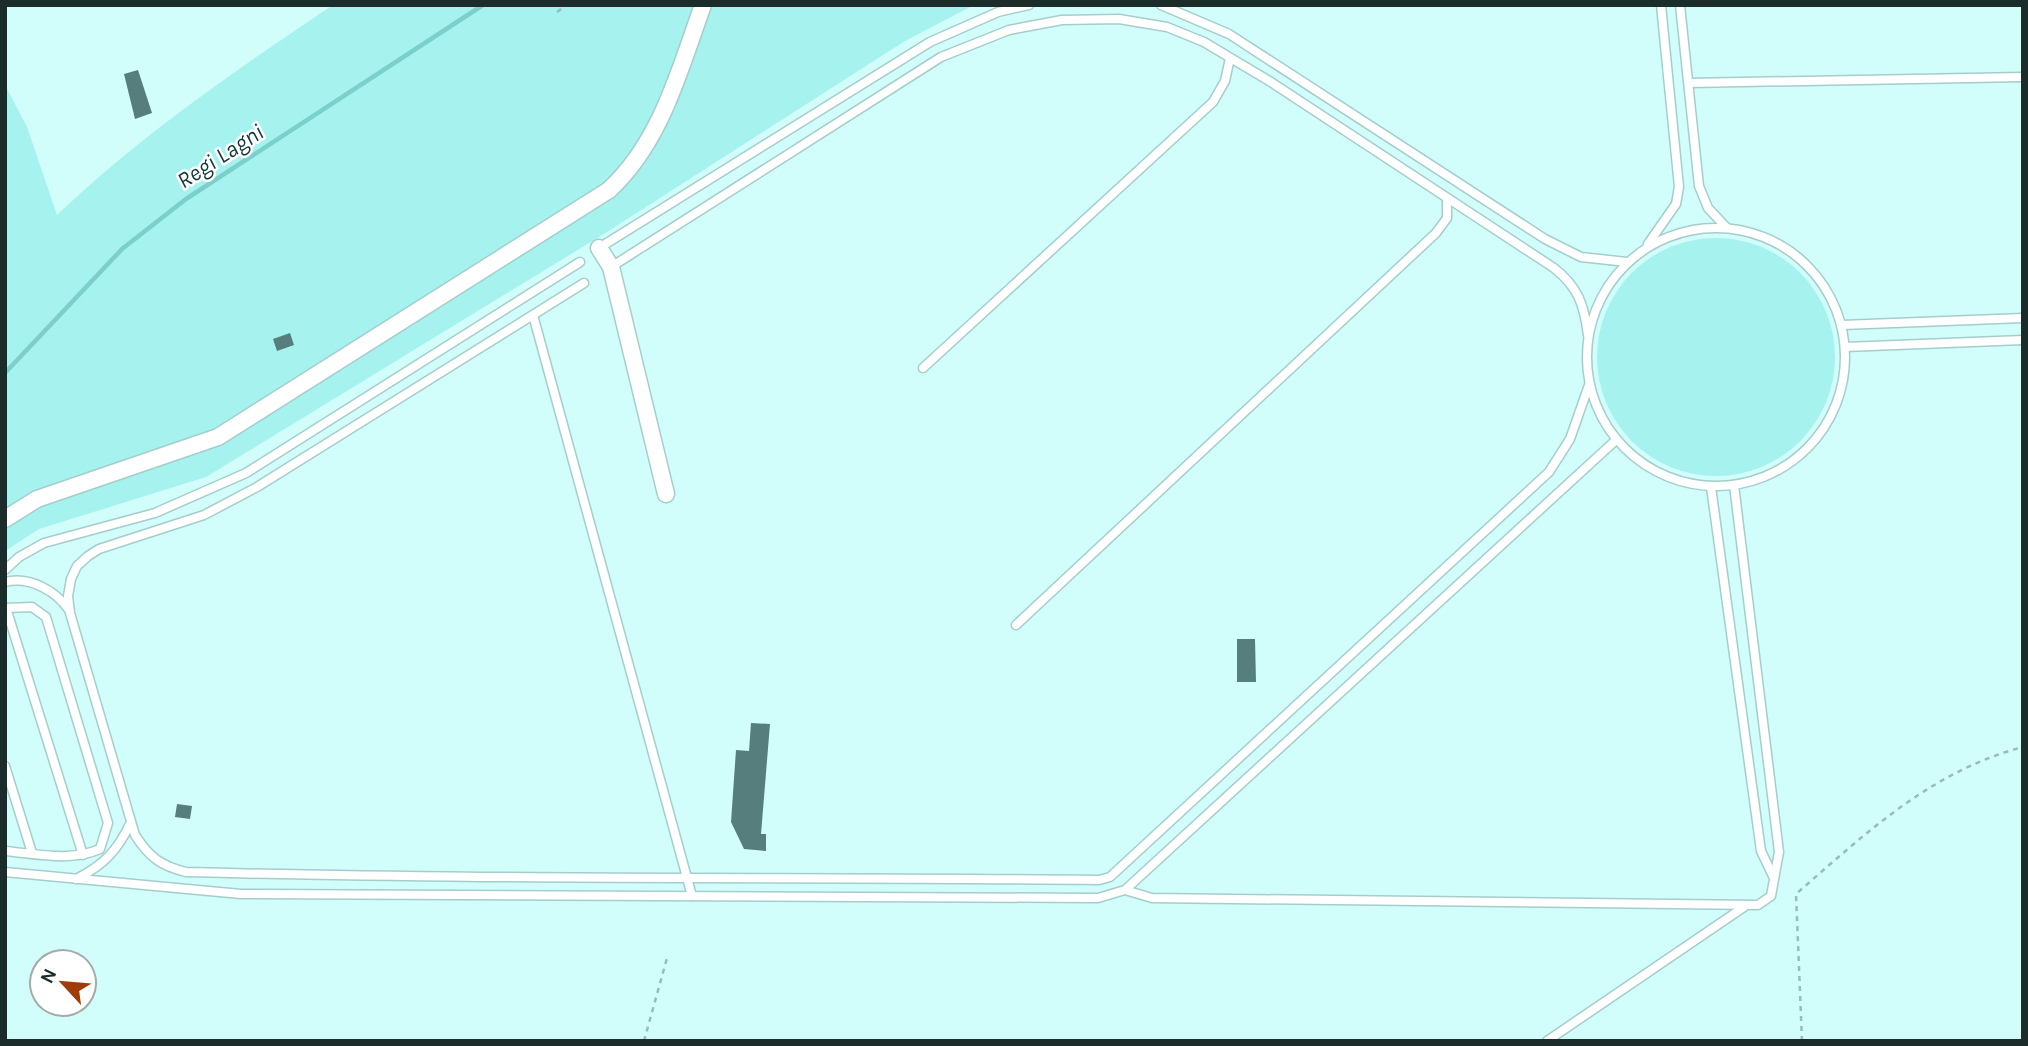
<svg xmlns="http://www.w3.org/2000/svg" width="2028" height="1046" font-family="Karla,sans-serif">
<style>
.green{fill:#a5f2ee}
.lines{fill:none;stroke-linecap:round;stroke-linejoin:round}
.stream{stroke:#7bd0cc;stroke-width:4.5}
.building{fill:#567e7c}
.lane-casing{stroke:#a4cecc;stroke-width:11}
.street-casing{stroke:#a4cecc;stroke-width:19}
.path{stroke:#98bcba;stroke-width:2.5;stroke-dasharray:5 5;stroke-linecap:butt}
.lane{stroke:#fff;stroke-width:8}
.street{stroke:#fff;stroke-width:16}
.labels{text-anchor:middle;stroke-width:5;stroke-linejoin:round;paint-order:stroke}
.water-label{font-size:23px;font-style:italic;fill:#0f3937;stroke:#fff}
</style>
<rect width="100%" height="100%" fill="#d1fdfa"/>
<g class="green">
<path d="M333,5H974L905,41L599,237L206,477L39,529L5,551V85L27,127L57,215C142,134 236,70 333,5Z"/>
<circle cx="1716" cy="357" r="119"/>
</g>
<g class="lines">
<path class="stream" d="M5,373L122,249L186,199L483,5"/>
</g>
<g class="building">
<path d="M138,70L152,113L135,119L124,74Z"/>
<path d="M290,333L294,345L277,351L273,339Z"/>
<path d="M1237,639H1255L1256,682H1237Z"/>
<path d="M751,723L770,724L761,834H766V851L744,849L731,822L736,750L749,751Z"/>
<path d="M177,804L192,806L190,819L175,817Z"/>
</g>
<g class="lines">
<defs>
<g id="lane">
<path d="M1161,5L1229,34L1545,239L1581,257L1627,262"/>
<path d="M1680,5L1699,186L1708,208L1726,227"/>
<path d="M1689,83L2023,77"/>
<circle cx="1716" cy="357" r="129"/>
<path d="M1648,244L1676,204L1679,187L1661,5"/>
<path d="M599,248L930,42L998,12L1029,5"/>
<path d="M611,267L941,57L1009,30L1062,20L1119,19L1167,27L1204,42L1271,82L1554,268C1578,287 1584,304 1588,335"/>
<path d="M584,283L257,487L204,515L99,549L88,556L77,566L71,579L68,596L70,613L135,835C149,857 161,866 186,872C490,880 795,877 1099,880L1110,877L1549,472L1570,439L1589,385"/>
<path d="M533,315L692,896"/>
<path d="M1842,325L2023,318"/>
<path d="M1845,347L2023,340"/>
<path d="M923,368L1213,102L1225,81L1230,58"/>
<path d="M1711,487L1761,851L1773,876"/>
<path d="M5,570L19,557L44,543L155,513L246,473L580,262"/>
<path d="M5,582C30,576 56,591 69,610"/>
<path d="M5,608L32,607L46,617L108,823L100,849C70,862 37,854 5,851"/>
<path d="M6,608L83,855"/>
<path d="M1016,625L1436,233L1447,218V198"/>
<path d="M5,766L32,853"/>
<path d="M5,872L241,894L1098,898L1125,890L1616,440"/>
<path d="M76,879C104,865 118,850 131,822"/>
<path d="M1125,890L1152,898L1758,905L1771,896L1779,852L1734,485"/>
<path d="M1547,1041L1744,907"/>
</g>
<g id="street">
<path d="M599,248L611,267L666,494"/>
<path d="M5,519L37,499L218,437L609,190C661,142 679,71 703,5"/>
</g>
</defs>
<use href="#lane" class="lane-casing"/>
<use href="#street" class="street-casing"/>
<g class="path">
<path d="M557,12L567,5"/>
<path d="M644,1041L667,958"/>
<path d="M1802,1041L1796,894C1865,834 1931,771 2023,747"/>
</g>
<use href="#lane" class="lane"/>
<use href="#street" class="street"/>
</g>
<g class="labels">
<g class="water-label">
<text transform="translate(220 156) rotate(-33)" y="8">Regi Lagni</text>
</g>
</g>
<rect width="2028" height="1046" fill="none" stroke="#1b2c2b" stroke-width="14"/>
<g transform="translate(63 983) rotate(296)"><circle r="33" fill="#ffffff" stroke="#a4abaa" stroke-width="2"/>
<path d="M0-5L12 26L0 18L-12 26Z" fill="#a03c08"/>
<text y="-10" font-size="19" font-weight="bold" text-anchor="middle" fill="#1b2c2b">N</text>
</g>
</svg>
